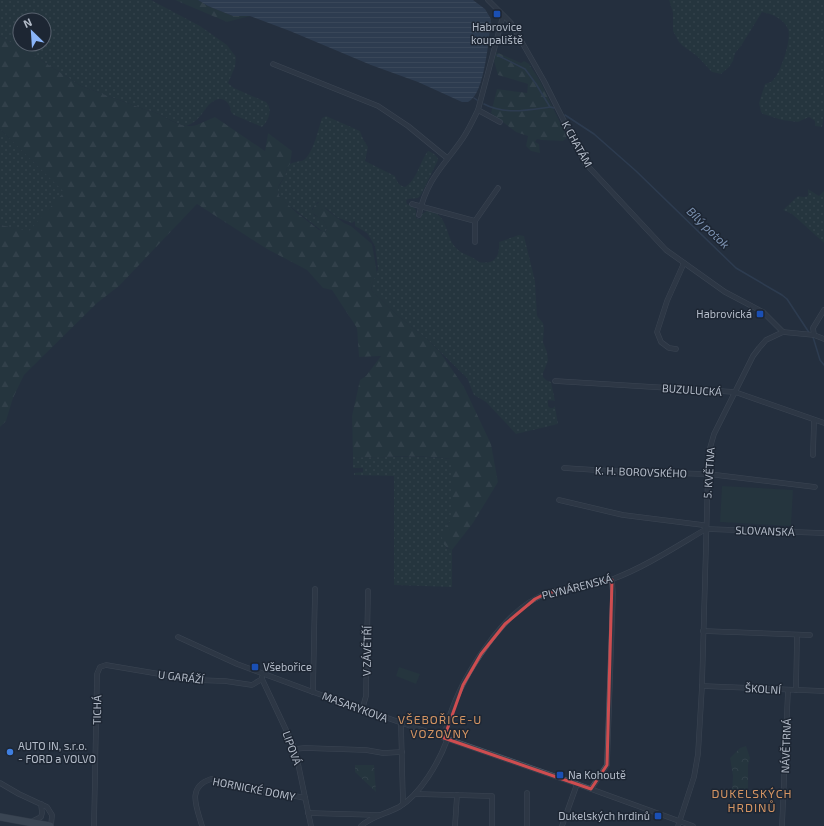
<svg xmlns="http://www.w3.org/2000/svg" width="824" height="826" font-family="'Exo 2',sans-serif">
<style>
.grass{fill:url(#grass-dots);fill-rule:evenodd}
.forest{fill:url(#forest-firs)}
.park{fill:url(#park-crowns)}
.pitch{fill:#263c3f}
.water{fill:url(#water-rules)}
.lines{fill:none;stroke-linecap:round;stroke-linejoin:round}
.stream{stroke:#394c67;stroke-width:1.5}
.street-casing{stroke:#565f6c;stroke-width:5.5}
.primary-casing{stroke:#414a57;stroke-width:8}
.street{stroke:#38414e;stroke-width:4.5}
.primary{stroke:#56606e;stroke-width:7}
.marked{fill:none;stroke:#ce4d50;stroke-width:3;stroke-linejoin:round}
.transit-dot{fill:#1a4fb4;stroke:#1d2633;stroke-width:1.5}
.shop-dot{fill:#3f7fe0;stroke:#1d2633;stroke-width:1.5}
.labels{text-anchor:middle;stroke-width:3;stroke-linejoin:round;paint-order:stroke}
.poi-label{font-size:11px;fill:#b4bcc9;stroke:#1d2633;text-anchor:start}
.street-label{font-size:11px;fill:#b4bcc9;stroke:#1d2633}
.water-label{font-size:12px;font-style:italic;fill:#7c92b1;stroke:#1d2633}
.neighbourhood-label{font-size:12px;letter-spacing:1px;fill:#d59563;stroke:#1d2633}
</style>
<defs>
<pattern id="grass-dots" width="8" height="8" patternUnits="userSpaceOnUse"><rect width="8" height="8" fill="#263c3f"/><path d="M2 2h.1M6 6h.1" fill="none" stroke="#435659" stroke-width="1.8" stroke-linecap="round"/></pattern>
<pattern id="forest-firs" width="22" height="20" patternUnits="userSpaceOnUse"><rect width="22" height="20" fill="#263c3f"/><path d="M5 1l3.5 6h-7zM16 11l3.5 6h-7z" fill="#435659"/></pattern>
<pattern id="park-crowns" width="20" height="18" patternUnits="userSpaceOnUse"><rect width="20" height="18" fill="#263c3f"/><path d="M2 6a3 3 0 1 1 6 0M12 15a3 3 0 1 1 6 0" fill="none" stroke="#435659"/></pattern>
<pattern id="water-rules" width="6" height="5" patternUnits="userSpaceOnUse"><rect width="6" height="5" fill="#394c67"/><path d="M0 2.5h6" fill="none" stroke="#53647b"/></pattern>
</defs>
<rect width="100%" height="100%" fill="#242f3e"/>
<g class="grass">
<path d="M0,0H151L200,26L227,45L236,57L235,67L228,83L234,88L266,102C273,109 269,120 262,127L234,115L231,112C231,103 222,95 214,101C203,107 202,121 186,126C171,123 161,112 146,110L81,86L30,53L17,46L0,36ZM20,20H44V44H20Z"/>
<path d="M669,0H824V116L822,127L815,126V121L809,117L798,122L782,120L763,114L761,112L759,103L765,84C767,83 769,83 771,82C780,76 792,39 788,29C784,19 772,14 762,12L741,46L735,53L733,61L729,67L721,74L712,72L697,56L683,46L679,42L673,31V13Z"/>
<path d="M326,116L360,131L363,139L368,147L365,161L395,176C397,181 398,185 405,187C417,180 420,161 428,151C432,152 438,156 438,160L421,195L418,198L409,199L406,200L407,204L412,206L416,210V218L420,219L422,214L427,211C450,213 444,237 457,249C463,255 473,256 479,262C495,265 500,256 499,242L519,235L524,236L535,281L537,316L543,323L544,328L543,342L547,352L548,361L543,373V377L546,380L551,382L555,401L548,400V406L550,408H553L555,406L558,424L516,434L486,402L474,395L467,378L427,339L397,315L372,291L371,286L378,269L375,246L367,233L355,226V221L352,223L338,218L318,202L312,209L314,215C322,218 326,221 327,229L325,232L322,231L282,200C273,187 281,186 285,175C287,171 286,167 290,164C295,161 301,162 305,159C314,150 318,130 322,118Z"/>
<path d="M0,129L65,192L29,232L0,225Z"/>
<path d="M808,189L819,196L824,191V243L792,214L783,210L798,196L804,197L808,196Z"/>
<path d="M353,457C386,458 419,455 451,459V521L447,524L446,548L452,550V587L394,585V476L354,475V473L363,472V468H353Z"/>
</g>
<g class="forest">
<path d="M175,0H198L208,6L233,16H250L227,22Z"/>
<path d="M0,36L17,46L30,53L81,86L146,110C162,112 175,127 191,126C197,126 209,119 215,117L265,151L268,133L292,151L290,164L287,168L285,176L279,185L278,189L279,196L296,212L319,230L325,232L327,229L324,221L311,212L315,205L320,202L327,210L344,223L351,226L372,244L377,273L371,286L372,291L397,315L427,339L440,352L464,387L491,444L498,482L473,523L452,550C436,544 442,529 451,520V459C419,454 386,458 353,457L352,416L360,380L366,376L381,356L359,357L357,328L332,290L323,288L307,270L267,249L197,204L119,286L97,303L24,375L13,398L6,421L0,427V225L29,231L64,192L0,129Z"/>
<path d="M496,52L521,63L524,61L529,64L540,81L569,141L567,137L563,141L541,140L537,139L535,142L539,144L540,153L531,151L526,146L528,136L516,132L491,113L497,89L527,93L528,84L498,75L494,61Z"/>
</g>
<g class="park">
<path d="M746,746L750,758L748,765V797L732,792L733,776L730,758L740,748Z"/>
<path d="M355,765H374L376,792L355,772Z"/>
</g>
<g class="pitch">
<path d="M722,486L793,490L791,526L720,522Z"/>
<path d="M399,667L420,674L416,684L396,676Z"/>
</g>
<path class="water" d="M198,0H473L485,9L491,19C489,36 485,95 468,102H462L418,82L371,65L290,31L250,16H233L208,6Z"/>
<g class="lines">
<g class="stream">
<path d="M497,55L525,69L536,84L550,107L554,108"/>
<path d="M474,98L477,100"/>
<path d="M484,104C504,115 528,110 550,107"/>
<path d="M565,115L594,134L636,171L736,268L782,295L787,299L810,334"/>
<path d="M813,337L820,360L824,365"/>
</g>
<defs>
<g id="street">
<path d="M488,0L511,23L544,81L585,163L666,250L725,292L763,312L783,332"/>
<path d="M273,64L378,106L408,126L447,158"/>
<path d="M500,122L478,110L503,16"/>
<path d="M412,204L475,221"/>
<path d="M419,215C427,178 444,166 463,138C469,129 473,120 478,110"/>
<path d="M475,242V221L498,188"/>
<path d="M814,335L813,328L824,310"/>
<path d="M676,349L669,348L661,342L657,332L667,301L684,263"/>
<path d="M555,381L735,392L824,423"/>
<path d="M813,455L814,420"/>
<path d="M564,468L628,472L708,474L815,487"/>
<path d="M559,500L623,515L703,525L706,529"/>
<path d="M706,529L824,533"/>
<path d="M703,631L810,635"/>
<path d="M178,637L237,664L313,692L577,784L693,826"/>
<path d="M262,677V679L295,749L311,826"/>
<path d="M702,686L824,691"/>
<path d="M796,690L797,635"/>
<path d="M313,692L315,589"/>
<path d="M362,710L366,696L368,591"/>
<path d="M401,724L403,804"/>
<path d="M444,738C445,732 447,725 449,718C462,676 505,607 548,593C568,586 594,586 613,579C645,567 677,546 706,529"/>
<path d="M295,749L305,748L366,750L383,753L402,752"/>
<path d="M0,783L19,794L47,807L52,815L51,826"/>
<path d="M591,789L607,765L613,594L612,580"/>
<path d="M415,794L492,796V826"/>
<path d="M308,813L378,815"/>
<path d="M31,822L41,817L42,813L41,804"/>
<path d="M94,826L97,674L100,667L106,665L195,680L225,681L252,685L262,679"/>
<path d="M202,826C197,808 186,787 211,779L305,798"/>
<path d="M361,826C372,816 386,814 399,807C420,795 439,762 447,740"/>
<path d="M455,826L457,795"/>
<path d="M527,826V793"/>
<path d="M562,826L577,784"/>
<path d="M678,826L694,777L698,754L702,686L708,474L710,448L714,434L753,356L759,348L766,340L783,332L814,335L824,339"/>
<path d="M782,826L788,690"/>
</g>
<path id="primary" d="M0,817L50,826"/>
</defs>
<use href="#street" class="street-casing"/>
<use href="#primary" class="primary-casing"/>
<use href="#street" class="street"/>
<use href="#primary" class="primary"/>
</g>
<path d="M0 0H824V826H0ZM612,580L607,765L591,789L444,738L463,685L481,654L505,624L535,599L547,593Z" fill="#242f3e" fill-opacity=".55" fill-rule="evenodd"/>
<path class="marked" d="M612,580L607,765L591,789L444,738L463,685L481,654L505,624L535,599L547,593Z"/>
<g class="transit-dot">
<rect x="493" y="10" width="8" height="8" rx="2"/>
<rect x="756" y="310" width="8" height="8" rx="2"/>
<rect x="251" y="663" width="8" height="8" rx="2"/>
<rect x="556" y="771" width="8" height="8" rx="2"/>
<rect x="654" y="812" width="8" height="8" rx="2"/>
</g>
<circle class="shop-dot" cx="10" cy="752" r="4"/>
<g class="labels">
<g class="poi-label">
<text x="497" y="31" text-anchor="middle">Habrovice<tspan x="497" dy="13">koupaliště</tspan></text>
<text x="752" y="318" text-anchor="end">Habrovická</text>
<text x="263" y="671">Všebořice</text>
<text x="18" y="750">AUTO IN, s.r.o.<tspan x="18" dy="13">- FORD a VOLVO</tspan></text>
<text x="568" y="779">Na Kohoutě</text>
<text x="650" y="820" text-anchor="end">Dukelských hrdinů</text>
</g>
<g class="street-label">
<text transform="translate(577 144) rotate(61)" y="4">K CHATÁM</text>
<text transform="translate(692 390) rotate(4)" y="4">BUZULUCKÁ</text>
<text transform="translate(641 472) rotate(2)" y="4">K. H. BOROVSKÉHO</text>
<text transform="translate(709 473) rotate(-86)" y="4">5. KVĚTNA</text>
<text transform="translate(765 531) rotate(2)" y="4">SLOVANSKÁ</text>
<text transform="translate(577 587) rotate(-14)" y="4">PLYNÁRENSKÁ</text>
<text transform="translate(367 651) rotate(-89)" y="4">V ZÁVĚTŘÍ</text>
<text transform="translate(181 677) rotate(7)" y="4">U GARÁŽÍ</text>
<text transform="translate(763 689) rotate(3)" y="4">ŠKOLNÍ</text>
<text transform="translate(355 707) rotate(20)" y="4">MASARYKOVA</text>
<text transform="translate(97 710) rotate(-89)" y="4">TICHÁ</text>
<text transform="translate(786 746) rotate(-88)" y="4">NÁVĚTRNÁ</text>
<text transform="translate(292 748) rotate(70)" y="4">LIPOVÁ</text>
<text transform="translate(254 789) rotate(11)" y="4">HORNICKÉ DOMY</text>
</g>
<g class="water-label">
<text transform="translate(708 228) rotate(44)" y="4">Bílý potok</text>
</g>
<g class="neighbourhood-label">
<text x="440" y="724">VŠEBOŘICE-U<tspan x="440" dy="14">VOZOVNY</tspan></text>
<text x="752" y="798">DUKELSKÝCH<tspan x="752" dy="14">HRDINŮ</tspan></text>
</g>
</g>
<g transform="translate(32 32) rotate(335)"><circle r="19" fill="#1d2633" stroke="#59626f"/>
<path d="M0-3L7 15L0 10L-7 15Z" fill="#8ab4f8"/>
<text y="-6" font-size="11" font-weight="bold" text-anchor="middle" fill="#b4bcc9">N</text>
</g>
</svg>
